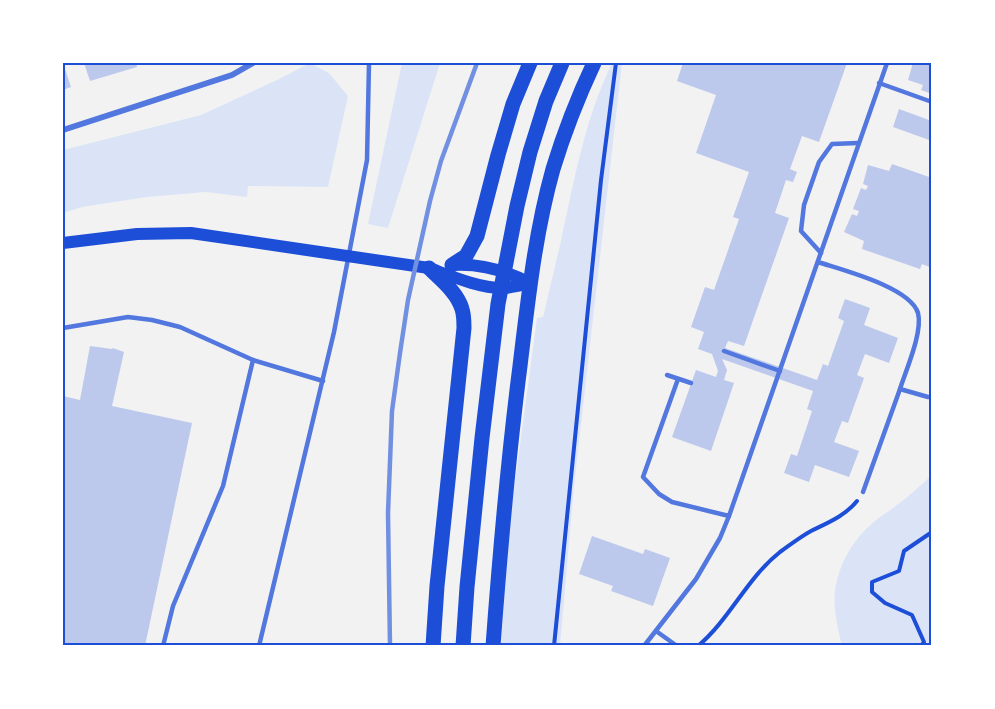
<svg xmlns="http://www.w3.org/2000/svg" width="995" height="709" font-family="Lora,serif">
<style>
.green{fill:#dbe4f7}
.building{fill:#bdc9ec}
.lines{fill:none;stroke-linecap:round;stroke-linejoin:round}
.path{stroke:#1d4ed8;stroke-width:4}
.service{stroke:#5277de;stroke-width:4.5}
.minor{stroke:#5277de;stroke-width:6}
.secondary{stroke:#1d4ed8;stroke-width:12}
.primary{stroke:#1d4ed8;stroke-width:15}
.rail{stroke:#7290e2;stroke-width:4.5}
.neatline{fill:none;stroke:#1d4ed8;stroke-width:2}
</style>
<rect width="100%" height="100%" fill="#f2f2f2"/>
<g class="green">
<path d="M310,63L329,73L348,96L328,187L248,186L247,197L206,192L147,197L82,207L63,213V150L201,115L277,80Z"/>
<path d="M402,63H440L388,228L368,224Z"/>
<path d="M612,63H622L574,486L560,646H501L510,519L537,318L543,317C549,292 555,266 561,241C574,180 585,119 612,63Z"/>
<path d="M932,475V646H842C838,629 833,609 835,591C839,563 853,539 875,521C882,515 890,511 897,505C909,496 921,485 932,475Z"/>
</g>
<g class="building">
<path d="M63,63L71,87L63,90Z"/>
<path d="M84,63H136L137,67L90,81Z"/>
<path d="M683,63H847L819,142L802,136L790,169L797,172L793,182L786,180L775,213L789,218L744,346L728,341L725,348L817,380L823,364L828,366L844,321L838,318L845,299L870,308L864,325L898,338L889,363L865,354L857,375L864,378L848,423L842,421L834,442L859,451L849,477L815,465L809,482L784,473L791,454L797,456L812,411L807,409L813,391L722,359L727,370L724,380L734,383L711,451L672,437L696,370L716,377L718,371L712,354L698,349L704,332L691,327L705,287L714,290L739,219L733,217L749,172L696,153L716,95L677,81Z"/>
<path d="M913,63H932V94L921,90L923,85L908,80Z"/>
<path d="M899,109L929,120L932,111V141L893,127Z"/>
<path d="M892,164L932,178V268L922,264L920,269L862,249L864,241L844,232L852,214L857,216L859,211L853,209L861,188L866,190L868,186L863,184L868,165L889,171Z"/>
<path d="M90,346L112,349L113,348L124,352L112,406L192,423L145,646H63V396L80,400Z"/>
<path d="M592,536L643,554L645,549L670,558L653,606L611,591L613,586L579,574Z"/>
</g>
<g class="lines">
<g class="path">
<path d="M554,646L601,180L616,63"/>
<path d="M698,646C730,619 747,578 780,552C790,545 800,537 811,531C827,523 845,516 857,501"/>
<path d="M921,646L924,642L912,615L885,603L872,592V582L899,571L904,551L932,532"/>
</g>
<g class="service">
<path d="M879,83L932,102"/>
<path d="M821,253L801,231L804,205L819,162L832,144L858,143"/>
<path d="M818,262C842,270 910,287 918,313C923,332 906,370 900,389L928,397H932"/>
<path d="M63,328L128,317L152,320L180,327L253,360L223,486L173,606L163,646"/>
<path d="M724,351L780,371"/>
<path d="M253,360L323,381"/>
<path d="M667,375L691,383"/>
<path d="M678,379L643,477L659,494L672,502L729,516L887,63"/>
<path d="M863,492L900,389"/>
<path d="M656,631L677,646"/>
<path d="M259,646L334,332L367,160L369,63"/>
<path d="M644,646L696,579L720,538L729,516"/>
</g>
<path class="minor" d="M63,130L232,75L253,63"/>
<g class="secondary">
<path d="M63,243L137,234L191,233L429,268C451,276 479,288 502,288C512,288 521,285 530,283"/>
<path d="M451,265C480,263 505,270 530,283"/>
</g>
<g class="primary">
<path d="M452,265L466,256L477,236L498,155L513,104L530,63"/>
<path d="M429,268C441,280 457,292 462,309C464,315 464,322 464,328L437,586L433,646"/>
<path d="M463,646L467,587L482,438L498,304L517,206L530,152L546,101L562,63"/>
<path d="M493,646C500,552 508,459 520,366C528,300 535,233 553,169C564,133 578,97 594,63"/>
</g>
<path class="rail" d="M390,646L388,513L392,411L400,353L408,300L430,201L441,161L477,63"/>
</g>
<rect width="995" height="709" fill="none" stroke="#ffffff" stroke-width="129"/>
<rect x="64" y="64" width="866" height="580" class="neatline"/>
</svg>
